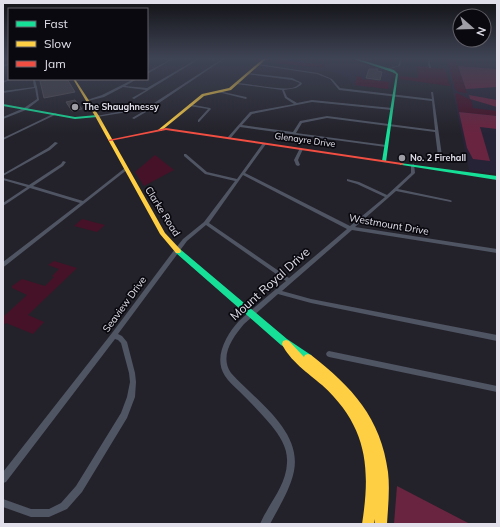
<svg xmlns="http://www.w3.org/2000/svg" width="500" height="527" font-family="Mulish,sans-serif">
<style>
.built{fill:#272336}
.green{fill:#461228}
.forest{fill:#692440}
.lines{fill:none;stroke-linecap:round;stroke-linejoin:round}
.stream{stroke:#074258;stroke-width:1}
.building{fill:#413e45;stroke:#534f55}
.street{fill:#505564;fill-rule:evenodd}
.fast{fill:#16e098;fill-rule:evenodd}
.slow{fill:#ffcf43;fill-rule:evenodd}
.jam{fill:#f24e42;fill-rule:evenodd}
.poi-dot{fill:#9e9da6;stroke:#0b0910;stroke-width:1.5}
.labels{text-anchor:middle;stroke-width:3.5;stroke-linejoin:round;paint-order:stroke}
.far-poi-label{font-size:9px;font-weight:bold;fill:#e1dfe9;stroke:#0b0910;text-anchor:start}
.far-street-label{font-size:9px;fill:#e1dfe9;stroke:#0b0910}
.street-label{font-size:10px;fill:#e1dfe9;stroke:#0b0910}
.near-street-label{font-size:12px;fill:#e1dfe9;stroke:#0b0910}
</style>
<rect width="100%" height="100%" fill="#23222a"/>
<g class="built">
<path d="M336,59H349L392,74L391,89L355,86L346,77L314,63Z"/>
<path d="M446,59H497V174L469,170Z"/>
</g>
<g class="green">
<path d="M280,59L319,62L313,63L320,66V64L325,65L323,67L326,68L275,63Z"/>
<path d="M447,59H455L467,93L459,92L455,89Z"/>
<path d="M417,66L445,69L450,86L399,79L400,76L418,78Z"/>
<path d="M357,76L362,77V79L389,82L388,89L355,85Z"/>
<path d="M457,93L471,100L473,108L497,111V116L459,112L455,94Z"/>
<path d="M155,155L174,170L144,186L135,172Z"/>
<path d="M82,219L105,225L97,232L74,226Z"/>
<path d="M54,261L77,268L28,315L44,322L33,334L6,323L3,325V317L27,295L12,288V286L22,279L45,286L54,277L52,276L59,269L48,265Z"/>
</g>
<g class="forest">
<path d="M458,66L497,69V87L466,89Z"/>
<path d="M469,95L497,100V107L470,99Z"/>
<path d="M459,112L497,116V129L480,127L490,161L473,159L467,148Z"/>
<path d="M397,486L470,524H394Z"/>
</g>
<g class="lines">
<path class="stream" d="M283,59L312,63"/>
</g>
<g class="building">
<path d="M369,69H378L377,71L382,72L380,80L366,78Z"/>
<path d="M58,79H67L75,92L44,98L40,81Z"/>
<path d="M75,100L82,109L72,111L66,102Z"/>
</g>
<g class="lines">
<g class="street">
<path d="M171,59H173L147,74V72Z"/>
<path d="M197,59H199L134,99L132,98L146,90L123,87L104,97L88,101L87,100L102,95L134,79H137L125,86L147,88Z"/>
<path d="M222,59H224L156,105L147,108L146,112L134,119L132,118L144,111L145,108L140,110L97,117L96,116L140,108L154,103Z"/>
<path d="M400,59H402L400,66L386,70L385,69L398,66Z"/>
<path d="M427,59H429L431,68H429Z"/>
<path d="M9,63V65L3,67V65Z"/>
<path d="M258,64L318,73L332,79L340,88L432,99L431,92H433L442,156L440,157L438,156L435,132L327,118L302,123L296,133L386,145L388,146L386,147L240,127L230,139H228V137L250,112L294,104L285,98L282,90L236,84L235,83C250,83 282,92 295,87C297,86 298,85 300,83L292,80L246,74L247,73L292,78L302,83L301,85L296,88L284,90L287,97L297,103L312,100L392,108L393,109L392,110L312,102L252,114L242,125L293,132L300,121L327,116L435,130L432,101L339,90L330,79L317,74L257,65Z"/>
<path d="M9,79H12L3,83V81Z"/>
<path d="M34,79L35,80L37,87L39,100L26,110L3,119V117L24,108L37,99L35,88L3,93V91L34,87L33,80Z"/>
<path d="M219,91L246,97L247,98L246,99L218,92Z"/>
<path d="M189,104L210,108L211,109L199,122H198V120L208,109L189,106Z"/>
<path d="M55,113L57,114L3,140V138Z"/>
<path d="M55,142L58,143L50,150L3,176V174L48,148Z"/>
<path d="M263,143L266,144L245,173L350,226L385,197L357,184L347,181V179L359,182L387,195L411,173V165L414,164L415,173L398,189L450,200L452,201L451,202L396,191L355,227L497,249V253L352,230L282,291L311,299L497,335V341L311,303L278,294L244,324C233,337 219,356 231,373C255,400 302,430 294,471C290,490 279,507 270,524H260C269,503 286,486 287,463C288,448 280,436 271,425C261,413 250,402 239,391C234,386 229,382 225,376C213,358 226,335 239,321C244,316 250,312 255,307C265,298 275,290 286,281L206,225L187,241L118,334L122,336L127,342L135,373L136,382L135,397L127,418L82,492L67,509L49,517H31L3,507V499L31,509H49L61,503L76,486L121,413L127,397L130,382L129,373L121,343L118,340L115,339L6,482L3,483V472L112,333L175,249L183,239L204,222L235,181L205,174L184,156V154H186L207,172L237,179ZM243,175L347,229L289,278L209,223Z"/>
<path d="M300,148L303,149L298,160L300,165L298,166L296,165L294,160Z"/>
<path d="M63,161L66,162L63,166L33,186L83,201L125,168L128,169L5,266L3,267V262L80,203L30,188L3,206V203L27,187L3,180V178L29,185L61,164Z"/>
<path d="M329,351L497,386V392L329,357L327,356L326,354L327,352Z"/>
</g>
<g class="fast">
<path d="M354,59H358L394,70L398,74L386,162L382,161L396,74L392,72Z"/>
<path d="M3,104L75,117L97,115L99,116L97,117L75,119L3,106Z"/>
<path d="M400,163L497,176V180L402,165H400Z"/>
<path d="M176,249H180L287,339L311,355L313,358L311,361L308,362L305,361L281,345L176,253L175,251Z"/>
</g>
<g class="slow">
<path d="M263,59H266L231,90L204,96L161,131L158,130L202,94L229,88Z"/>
<path d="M73,79H75L99,116L165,233L180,249L181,251L180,253H176L160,234L95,116Z"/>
<path d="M286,340L289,341L304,357L305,355L308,354L311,355C352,387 381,418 388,472C390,489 388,507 387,524H375V519L374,524H362C371,467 367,426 322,385C309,374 289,360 282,344L283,341Z"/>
</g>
<path class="jam" d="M166,128L402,163L404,164L402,165L166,130L110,141L108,140Z"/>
</g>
<linearGradient id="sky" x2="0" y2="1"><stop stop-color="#131317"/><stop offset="0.44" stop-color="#3f4455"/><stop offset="1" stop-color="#3f4455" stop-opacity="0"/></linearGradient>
<rect width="500" height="133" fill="url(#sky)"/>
<g class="poi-dot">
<circle cx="75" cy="107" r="4"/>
<circle cx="402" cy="158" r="4"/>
</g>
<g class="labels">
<g class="far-poi-label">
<text x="83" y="110">The Shaughnessy</text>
<text x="410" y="161">No. 2 Firehall</text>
</g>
<g class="far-street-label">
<text transform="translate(305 140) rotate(8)" y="3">Glenayre Drive</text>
</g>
<g class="street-label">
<text transform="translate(163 211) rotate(58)" y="4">Clarke Road</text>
<text transform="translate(389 224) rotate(10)" y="4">Westmount Drive</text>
<text transform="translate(124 304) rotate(-54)" y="4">Seaview Drive</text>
</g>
<g class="near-street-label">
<text transform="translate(270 284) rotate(-42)" y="4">Mount Royal Drive</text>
</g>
</g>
<rect width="500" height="527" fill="none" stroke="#e1dfe9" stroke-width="8"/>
<rect x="8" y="8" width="140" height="72" fill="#0b0910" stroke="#615f67"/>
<rect x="16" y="21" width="20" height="6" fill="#16e098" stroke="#615f67"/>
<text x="44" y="28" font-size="12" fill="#e1dfe9">Fast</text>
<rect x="16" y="41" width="20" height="6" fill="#ffcf43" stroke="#615f67"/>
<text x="44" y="48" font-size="12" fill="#e1dfe9">Slow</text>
<rect x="16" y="61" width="20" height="6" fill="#f24e42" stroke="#615f67"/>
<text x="44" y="68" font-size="12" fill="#e1dfe9">Jam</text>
<g transform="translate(472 28) rotate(110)"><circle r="19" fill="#0b0910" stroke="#615f67"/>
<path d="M0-3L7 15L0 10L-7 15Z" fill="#9e9da6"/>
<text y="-6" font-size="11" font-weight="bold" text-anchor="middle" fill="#e1dfe9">N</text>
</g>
</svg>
